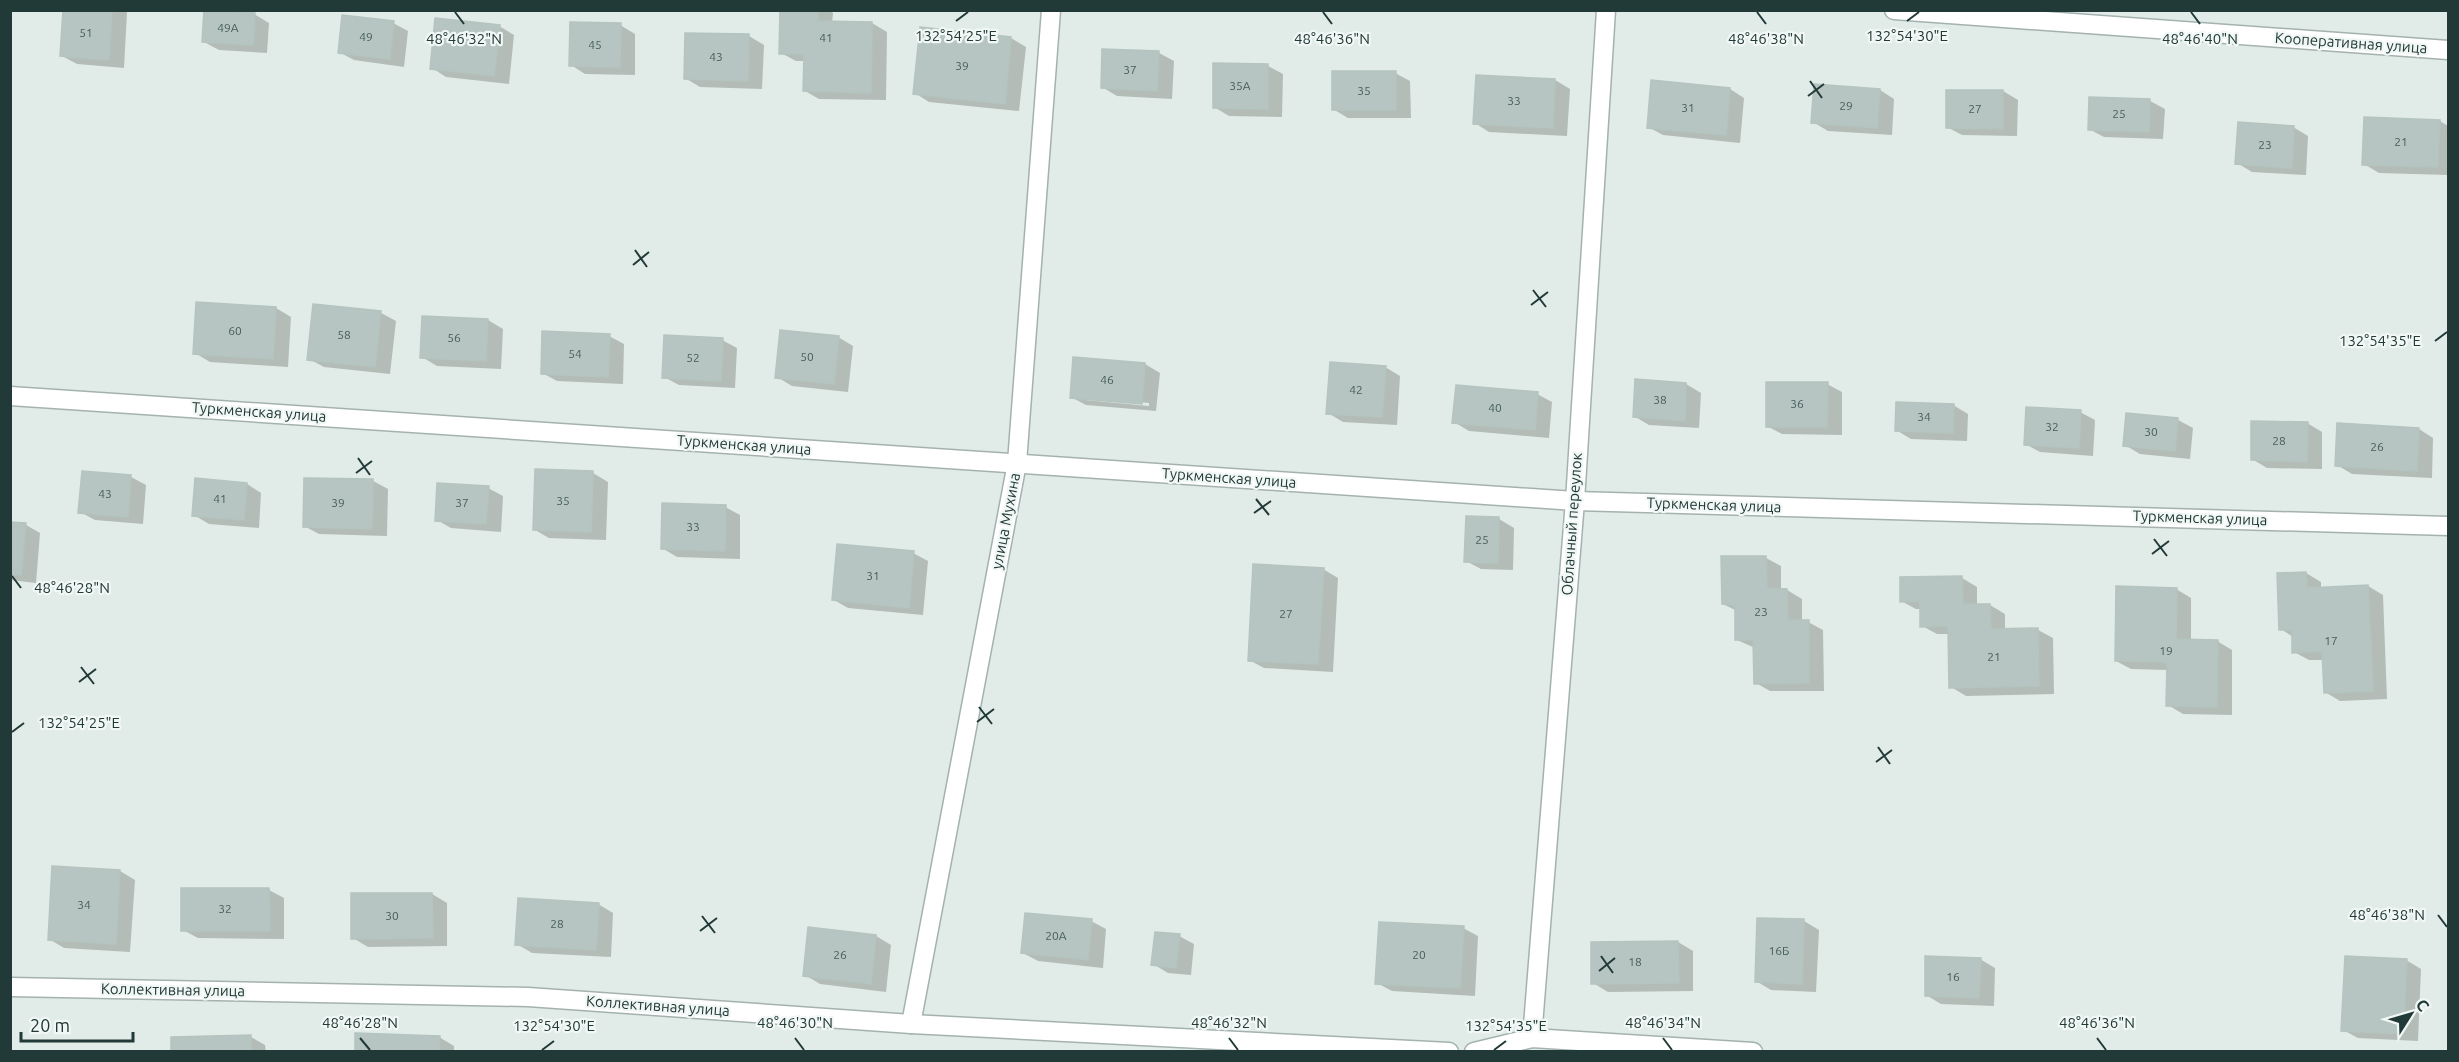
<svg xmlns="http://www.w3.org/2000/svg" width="2459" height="1062" font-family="Ubuntu,sans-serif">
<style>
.shadow{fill:#0003;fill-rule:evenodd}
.building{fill:#b6c5c1;stroke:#b4c4bf;stroke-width:1.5}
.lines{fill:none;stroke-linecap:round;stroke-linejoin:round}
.minor-casing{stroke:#a4b2af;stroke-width:21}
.minor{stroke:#fff;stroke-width:18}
.ticks{fill:none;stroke:#223a37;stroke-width:2}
.labels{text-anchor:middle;stroke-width:4.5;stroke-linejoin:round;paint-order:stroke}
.number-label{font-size:12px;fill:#475d5a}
.street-label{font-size:15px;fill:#223a37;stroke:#f1f7f5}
.ticks-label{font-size:15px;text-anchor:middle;fill:#223a37;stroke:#f1f7f5;stroke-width:4.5;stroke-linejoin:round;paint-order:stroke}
</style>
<rect width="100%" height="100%" fill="#e1ebe7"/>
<g class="shadow">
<path d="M65,10L127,12L124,68L77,64L62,56Z"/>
<path d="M781,10H829L833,13L832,23H872L887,32L886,100L819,99L805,91V61H796L781,53Z"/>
<path d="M254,14L269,23L267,53L219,50L204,42Z"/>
<path d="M393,23L408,31L404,67L354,60L339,52Z"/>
<path d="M620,25L635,34V75L585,74L571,65Z"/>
<path d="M499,26L514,35L509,84L446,77L432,68Z"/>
<path d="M749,36L764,45L762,89L700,87L685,78Z"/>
<path d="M1011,38L1026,47L1019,111L929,102L915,93Z"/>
<path d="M1104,50L1159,53L1174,61L1172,99L1117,96L1102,87Z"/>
<path d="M1268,66L1283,74L1282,117L1229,116L1214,107Z"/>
<path d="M1395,73L1410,81L1411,118H1348L1333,109Z"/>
<path d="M1555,80L1570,89L1567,136L1489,132L1475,123Z"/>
<path d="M1730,89L1744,98L1740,143L1663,135L1648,127Z"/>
<path d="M1880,90L1894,99L1892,135L1828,131L1813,122Z"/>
<path d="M1948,91H2003L2018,100L2017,136L1962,135L1947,127Z"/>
<path d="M2150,101L2165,109L2163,139L2104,137L2089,129Z"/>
<path d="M2440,121L2448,126V175L2379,173L2364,164Z"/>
<path d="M2293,127L2308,136L2306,175L2252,172L2237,163Z"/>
<path d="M198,304L276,308L291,317L288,367L210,362L195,353Z"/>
<path d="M381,313L396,321L390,374L324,367L309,359Z"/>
<path d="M423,317L488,320L503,329L501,369L437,366L422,357Z"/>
<path d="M609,336L624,344L623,384L557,381L542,373Z"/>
<path d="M838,337L853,346L848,392L792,386L777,377Z"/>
<path d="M722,340L737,348L735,388L679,385L664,377Z"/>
<path d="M1145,364L1160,373L1156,411L1086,405L1071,397ZM1085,397L1149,403V406L1085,400Z"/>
<path d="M1385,367L1400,376L1397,425L1343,422L1328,413Z"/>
<path d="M1636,381L1686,384L1701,393L1699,428L1649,425L1634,416Z"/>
<path d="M1827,384L1842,392V435L1782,434L1767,426Z"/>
<path d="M1537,394L1552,402L1549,438L1469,431L1454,422Z"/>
<path d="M1953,405L1968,414L1967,441L1911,439L1896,430Z"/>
<path d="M2080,412L2095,420L2093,456L2040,452L2025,444Z"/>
<path d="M2178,420L2193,428L2190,459L2140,454L2125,445Z"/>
<path d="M2307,423L2322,432V469L2267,468L2252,459Z"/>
<path d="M2419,429L2433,438L2432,478L2352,474L2337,465Z"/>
<path d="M593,473L608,482L606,540L549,538L535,530Z"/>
<path d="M131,477L146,485L143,524L95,520L80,512Z"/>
<path d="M305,479L373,481L388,489L387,536L319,534L304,526Z"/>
<path d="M247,484L261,493L259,528L209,524L194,515Z"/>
<path d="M488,488L503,496L501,532L451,528L437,520Z"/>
<path d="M725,507L740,515V559L677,557L662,548Z"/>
<path d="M1499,519L1514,528L1513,570L1481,569L1466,561Z"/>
<path d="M10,523L26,525L40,533L36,583L10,580Z"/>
<path d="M913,553L928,561L923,615L848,608L834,600Z"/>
<path d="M1723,558H1766L1781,566V590H1787L1802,599V622H1808L1823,630L1824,691H1770L1756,683L1755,648L1737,640V611L1723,604Z"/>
<path d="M1323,569L1338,578L1333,672L1264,668L1249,660Z"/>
<path d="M2306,573L2321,582V588L2368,586L2383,595L2387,699L2340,701L2325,692L2324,660H2309L2294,652L2293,637L2281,629Z"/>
<path d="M1962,578L1977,587V606L1990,605L2005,614V630H2038L2053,638L2054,694L1966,696L1951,687L1950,634H1937L1922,626V609H1916L1901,601Z"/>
<path d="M2176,589L2191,598V641H2217L2232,650V715L2183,714L2168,705V670L2131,669L2116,661Z"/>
<path d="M120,871L135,880L130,952L64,948L49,939Z"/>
<path d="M269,890L284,898V939L198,938L183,930Z"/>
<path d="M432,894L447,903V946L368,947L353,938Z"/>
<path d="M598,904L613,913L611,957L532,953L517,944Z"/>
<path d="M1091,921L1106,929L1103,968L1038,961L1023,953Z"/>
<path d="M1804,921L1819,930L1816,992L1771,990L1756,981Z"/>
<path d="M1463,928L1478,936L1475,996L1392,991L1377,983Z"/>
<path d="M876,936L891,945L886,992L820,984L805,975Z"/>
<path d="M1179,936L1194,944L1191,975L1168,973L1153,964Z"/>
<path d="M1678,942L1693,951V991L1608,992L1593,983Z"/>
<path d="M1980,959L1995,968L1994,1006L1941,1004L1926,995Z"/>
<path d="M2406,960L2421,969L2418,1041L2358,1038L2343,1030Z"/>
<path d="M251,1037L265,1045L266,1052H173Z"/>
<path d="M439,1037L454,1046V1052H356Z"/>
</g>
<g class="building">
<path d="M63,10H112L109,60L60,56Z"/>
<path d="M204,10L255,13L253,45L202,42Z"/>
<path d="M780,10H818V21L872,22L871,93L803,91L804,54H779Z"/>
<path d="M342,15L394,21L390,59L338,53Z"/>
<path d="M435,18L500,25L494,76L430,69Z"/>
<path d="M570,22L621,23L620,67L569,66Z"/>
<path d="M920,27L1011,37L1005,104L913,94Z"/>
<path d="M685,33L749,34L748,81L684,79Z"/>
<path d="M1102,49L1159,51L1157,91L1101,88Z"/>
<path d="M1213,63L1268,64V109L1213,108Z"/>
<rect x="1332" y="71" width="64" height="39"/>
<path d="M1476,75L1555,79L1553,128L1473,124Z"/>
<path d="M1651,80L1730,88L1726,135L1647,128Z"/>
<path d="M1814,84L1880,89L1877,128L1811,123Z"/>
<path d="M1946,90H2003V129L1946,128Z"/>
<path d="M2089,97L2150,99L2149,132L2088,130Z"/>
<path d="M2364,117L2440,120L2438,167L2362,165Z"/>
<path d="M2238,122L2294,126L2292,168L2235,164Z"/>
<path d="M196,302L276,307L273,359L193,354Z"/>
<path d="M313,304L381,311L375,367L307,360Z"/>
<path d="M422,316L488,319L486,361L420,358Z"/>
<path d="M780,330L839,336L834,384L775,378Z"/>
<path d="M542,331L610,334L608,377L541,374Z"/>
<path d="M664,335L723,338L721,381L662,378Z"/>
<path d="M1073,357L1145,363L1142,404L1070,398Z"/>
<path d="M1330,362L1386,366L1382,417L1326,414Z"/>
<path d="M1635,379L1686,383L1685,421L1633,417Z"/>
<path d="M1766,382H1828L1827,427H1766Z"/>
<path d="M1456,385L1538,392L1535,430L1452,423Z"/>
<path d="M1896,402L1954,404L1953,433L1895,431Z"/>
<path d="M2026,407L2081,410L2079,448L2024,445Z"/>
<path d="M2126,413L2178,418L2175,451L2123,446Z"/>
<path d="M2251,421L2308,422L2307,462L2251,460Z"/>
<path d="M2337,423L2419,428L2417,471L2335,466Z"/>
<path d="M535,469L593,471L591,532L533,530Z"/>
<path d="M82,471L131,475L128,517L78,513Z"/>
<path d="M195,478L247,483L244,520L192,516Z"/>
<path d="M304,478L373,479L372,529L303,527Z"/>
<path d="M437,483L489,486L486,524L435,521Z"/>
<path d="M662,503L726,505L725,551L661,549Z"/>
<path d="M1466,516L1499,517L1498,563L1464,562Z"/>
<path d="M10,522L26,523L21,575L10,574Z"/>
<path d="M837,544L914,551L909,608L832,600Z"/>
<path d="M1721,556H1766L1767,588L1787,589L1788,620H1809V683L1754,684L1753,640H1735V605L1722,604Z"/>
<path d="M1253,564L1324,568L1318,664L1248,661Z"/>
<path d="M2306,572L2307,588L2368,585L2373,691L2324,693L2322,651L2292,653V630H2279L2277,573Z"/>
<path d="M1962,576L1963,604H1990L1991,629L2038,628L2039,686L1949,688L1948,626L1920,627V601L1900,602V577Z"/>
<path d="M2116,586L2177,588L2176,639L2218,640L2217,707L2166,706L2167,662L2115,661Z"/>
<path d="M52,866L120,870L116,944L48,940Z"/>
<path d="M181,888H269L270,931H181Z"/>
<path d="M351,893H432L433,938L351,939Z"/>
<path d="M518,898L599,903L596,950L515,945Z"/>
<path d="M1025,913L1092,919L1088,960L1021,953Z"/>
<path d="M1757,918L1804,919L1802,984L1755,982Z"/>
<path d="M1379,922L1464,926L1460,988L1375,984Z"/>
<path d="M808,927L876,935L871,984L803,976Z"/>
<path d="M1155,932L1180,934L1176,968L1151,965Z"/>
<path d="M1678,941L1679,983L1591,984V942Z"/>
<path d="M1925,956L1981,958L1979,998L1925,996Z"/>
<path d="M2345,956L2407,959L2403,1034L2341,1031Z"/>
<path d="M355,1033L440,1036L439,1052H355Z"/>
<path d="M251,1035V1052H171V1037Z"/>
</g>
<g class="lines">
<defs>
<g id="minor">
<path d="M1894,10L2448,50"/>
<path d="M10,396L1575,501L2448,526"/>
<path d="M10,987L528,997L911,1024L1449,1052"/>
<path d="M911,1024L1017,463L1051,10"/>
<path d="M1532,1038L1575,501L1606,10"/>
<path d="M1474,1052L1532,1038L1753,1052"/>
</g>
</defs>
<use href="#minor" class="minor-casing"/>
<use href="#minor" class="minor"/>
</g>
<path class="ticks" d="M455,12L464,24M1323,12L1332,24M1757,12L1766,24M2191,12L2200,24M956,21L968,12M1907,21L1919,12M1810,81L1822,98M1808,96L1824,84M635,250L647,267M633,265L649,252M1533,290L1546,307M1531,305L1548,292M2435,341L2447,332M358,458L370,475M356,473L372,461M1256,499L1269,515M1254,513L1271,501M2154,539L2167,556M2152,554L2169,541M12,576L21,588M81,667L94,684M79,682L96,669M979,707L992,724M977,722L994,709M12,732L24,723M1878,747L1890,764M1876,762L1892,750M2438,915L2447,927M702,916L715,933M700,931L717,918M1601,956L1613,973M1599,971L1615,958M360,1038L370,1050M795,1038L804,1050M1229,1038L1238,1050M1663,1038L1672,1050M2097,1038L2106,1050M542,1050L554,1041M1494,1050L1506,1041"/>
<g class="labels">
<g class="number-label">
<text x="228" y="32">49А</text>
<text x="86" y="37">51</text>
<text x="366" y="41">49</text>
<text x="826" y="42">41</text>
<text x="595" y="49">45</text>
<text x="716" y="61">43</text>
<text x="962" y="70">39</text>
<text x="1130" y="74">37</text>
<text x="1240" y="90">35А</text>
<text x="1364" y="95">35</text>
<text x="1514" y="105">33</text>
<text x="1846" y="110">29</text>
<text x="1688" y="112">31</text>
<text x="1975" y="113">27</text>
<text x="2119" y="118">25</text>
<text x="2401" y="146">21</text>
<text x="2265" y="149">23</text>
<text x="235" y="335">60</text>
<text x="344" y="339">58</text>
<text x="454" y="342">56</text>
<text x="575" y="358">54</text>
<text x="807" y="361">50</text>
<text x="693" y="362">52</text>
<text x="1107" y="384">46</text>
<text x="1356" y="394">42</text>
<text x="1660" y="404">38</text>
<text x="1797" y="408">36</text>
<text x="1495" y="412">40</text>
<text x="1924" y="421">34</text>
<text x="2052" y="431">32</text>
<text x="2151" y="436">30</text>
<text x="2279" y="445">28</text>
<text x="2377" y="451">26</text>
<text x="105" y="498">43</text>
<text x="220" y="503">41</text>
<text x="563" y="505">35</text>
<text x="338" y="507">39</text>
<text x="462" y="507">37</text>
<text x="693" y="531">33</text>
<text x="1482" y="544">25</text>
<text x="873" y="580">31</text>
<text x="1761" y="616">23</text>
<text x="1286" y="618">27</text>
<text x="2331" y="645">17</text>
<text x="2166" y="655">19</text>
<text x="1994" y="661">21</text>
<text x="84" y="909">34</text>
<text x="225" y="913">32</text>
<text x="392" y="920">30</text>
<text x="557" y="928">28</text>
<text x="1056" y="940">20А</text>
<text x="1779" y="955">16Б</text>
<text x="840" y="959">26</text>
<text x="1419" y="959">20</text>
<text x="1635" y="966">18</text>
<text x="1953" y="981">16</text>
</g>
<g class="street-label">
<text transform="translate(2351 43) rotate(4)" y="5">Кооперативная улица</text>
<text transform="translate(259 412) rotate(4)" y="5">Туркменская улица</text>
<text transform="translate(744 445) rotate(4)" y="5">Туркменская улица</text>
<text transform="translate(1229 478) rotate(4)" y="5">Туркменская улица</text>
<text transform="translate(1714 505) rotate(2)" y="5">Туркменская улица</text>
<text transform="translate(2200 518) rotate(2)" y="5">Туркменская улица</text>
<text transform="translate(1006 521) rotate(-79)" y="5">улица Мухина</text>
<text transform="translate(1572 524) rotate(-86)" y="5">Облачный переулок</text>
<text transform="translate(173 990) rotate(1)" y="5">Коллективная улица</text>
<text transform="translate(658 1006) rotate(4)" y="5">Коллективная улица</text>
</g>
</g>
<g class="ticks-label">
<text x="956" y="41">132°54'25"E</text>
<text x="1907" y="41">132°54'30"E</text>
<text x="2200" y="44">48°46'40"N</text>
<text x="464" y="44">48°46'32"N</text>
<text x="1332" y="44">48°46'36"N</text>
<text x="1766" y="44">48°46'38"N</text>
<text x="2380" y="346">132°54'35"E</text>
<text x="72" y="593">48°46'28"N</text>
<text x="79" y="728">132°54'25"E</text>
<text x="2387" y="920">48°46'38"N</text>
<text x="360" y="1028">48°46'28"N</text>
<text x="795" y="1028">48°46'30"N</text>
<text x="1229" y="1028">48°46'32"N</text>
<text x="1663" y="1028">48°46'34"N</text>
<text x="2097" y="1028">48°46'36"N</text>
<text x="554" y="1031">132°54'30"E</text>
<text x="1506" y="1031">132°54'35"E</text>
</g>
<rect width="2459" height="1062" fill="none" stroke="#223a37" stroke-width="24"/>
<g transform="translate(2411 1014) rotate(53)" stroke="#f1f7f5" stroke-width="4.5" paint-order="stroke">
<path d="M0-4.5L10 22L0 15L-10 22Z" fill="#223a37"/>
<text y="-9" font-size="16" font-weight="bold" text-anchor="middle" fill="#223a37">С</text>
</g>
<path d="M21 1032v9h112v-9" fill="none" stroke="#223a37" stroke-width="3"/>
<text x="30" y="1032" font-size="18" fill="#223a37" stroke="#f1f7f5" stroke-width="4.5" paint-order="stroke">20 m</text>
</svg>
